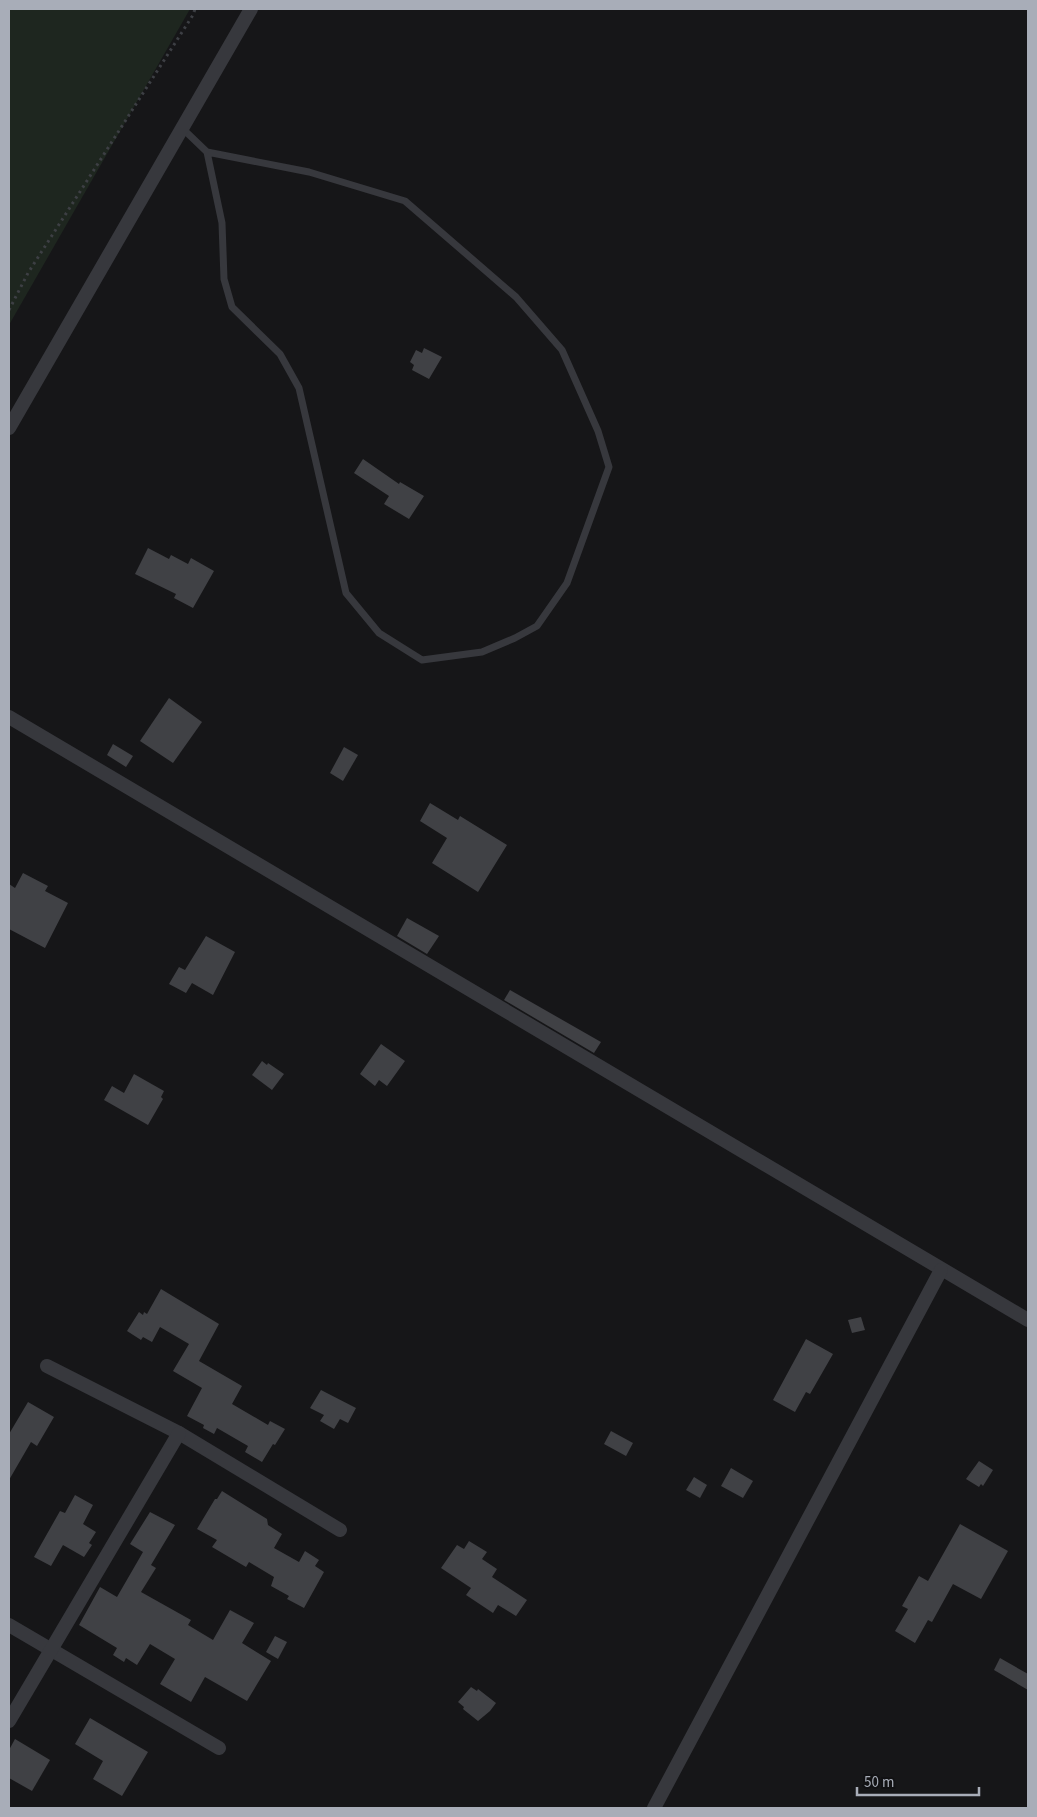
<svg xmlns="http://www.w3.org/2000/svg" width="1037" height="1817" font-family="'Source Sans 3',sans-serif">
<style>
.green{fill:#1e261f}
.building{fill:#404145}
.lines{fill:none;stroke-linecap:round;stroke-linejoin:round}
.path{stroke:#3d3f44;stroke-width:3;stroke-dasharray:2.5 4;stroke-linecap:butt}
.lane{stroke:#37383d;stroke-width:7}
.street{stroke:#37383d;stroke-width:14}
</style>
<rect width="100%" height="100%" fill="#161618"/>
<path class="green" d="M9,9H190L9,325Z"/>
<g class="building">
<path d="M424,348L442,357L429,379L412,370L414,365L410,362L416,350L422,353Z"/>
<path d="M363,459L399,484L400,482L424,496L409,519L384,504L389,496L354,473Z"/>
<path d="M148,548L169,559L171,555L188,564L191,558L214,571L193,608L174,598L176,594L135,574Z"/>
<path d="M169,698L202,722L173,763L140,741Z"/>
<path d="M113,744L133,756L126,767L107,755Z"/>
<path d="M344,747L358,755L343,781L330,773Z"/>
<path d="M430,803L458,820L460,816L507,845L478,892L432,863L447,838L420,821Z"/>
<path d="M23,873L48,886L45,891L68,903L45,948L9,929V884L15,888Z"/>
<path d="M407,918L439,936L427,954L397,936Z"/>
<path d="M206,936L235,952L213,995L192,983L186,993L169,984L179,967L185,970Z"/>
<path d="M510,990L601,1042L594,1053L504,1000Z"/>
<path d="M381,1044L405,1061L387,1086L379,1080L375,1086L360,1074Z"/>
<path d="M262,1061L267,1065L268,1063L284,1074L272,1090L252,1075Z"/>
<path d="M134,1074L164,1091L161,1097L163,1099L148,1125L104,1100L112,1086L124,1093Z"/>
<path d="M161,1289L219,1324L199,1361L242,1386L232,1404L268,1425L270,1421L285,1429L275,1445L273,1444L262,1462L245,1452L248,1446L217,1428L214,1434L203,1428L204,1425L187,1416L202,1388L173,1371L189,1344L160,1327L152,1342L143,1337L141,1340L127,1331L139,1312L143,1315L144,1312L147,1314Z"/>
<path d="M861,1317L865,1330L852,1333L848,1320Z"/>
<path d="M806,1339L833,1354L810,1394L806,1392L795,1412L773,1400Z"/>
<path d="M321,1390L356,1408L348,1423L340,1419L334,1429L320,1421L324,1415L310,1408Z"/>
<path d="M28,1402L54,1417L37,1446L31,1442L9,1480V1434Z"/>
<path d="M611,1431L633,1443L626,1456L604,1444Z"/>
<path d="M979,1461L993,1470L983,1486L981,1484L979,1487L966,1479Z"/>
<path d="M731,1468L753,1481L743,1498L721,1486Z"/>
<path d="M694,1477L707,1485L700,1498L686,1490Z"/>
<path d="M222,1491L267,1519L268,1525L282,1534L274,1548L299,1562L305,1551L319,1560L315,1566L324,1572L304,1608L287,1599L289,1596L271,1586L274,1577L249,1562L246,1567L212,1547L217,1540L197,1529L215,1499H217Z"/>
<path d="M75,1495L93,1505L83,1524L96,1532L89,1543L92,1545L84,1557L63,1545L51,1566L34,1557L60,1511L65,1513Z"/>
<path d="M150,1512L175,1525L151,1565L156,1568L141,1592L191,1620L188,1625L213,1640L230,1610L254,1623L242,1643L271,1661L247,1701L205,1677L191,1702L160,1684L175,1659L150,1644L137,1665L126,1658L124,1662L113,1655L117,1648L79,1625L100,1587L117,1597L143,1552L130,1544Z"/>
<path d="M960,1524L1008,1551L981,1599L953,1584L932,1622L928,1620L915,1643L895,1631L908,1609L902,1606L919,1576L928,1581Z"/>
<path d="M469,1541L487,1552L482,1559L497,1569L492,1577L527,1600L516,1616L498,1605L493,1613L466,1595L471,1588L441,1568L457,1545L464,1549Z"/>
<path d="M275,1636L287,1642L278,1659L266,1652Z"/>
<path d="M1000,1658L1028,1674V1690L994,1670Z"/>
<path d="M471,1687L477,1691L478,1689L496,1703L490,1711L478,1721L463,1709L464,1707L458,1702Z"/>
<path d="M90,1718L148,1752L122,1796L93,1779L103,1761L75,1744Z"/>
<path d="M15,1739L50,1760L32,1791L9,1778V1750Z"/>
</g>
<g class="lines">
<path class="path" d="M9,310L28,273L193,15L195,9"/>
<path class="lane" d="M182,128L207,152L309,172L405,201L516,297L562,350L598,431L609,467L567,583L537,626L515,638L482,652L422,660L379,633L346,593L299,388L280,354L232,307L224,279L222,223L207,152"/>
<g class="street">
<path d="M9,428L251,9"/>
<path d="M9,717L1028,1320"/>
<path d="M47,1366L179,1433L340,1530"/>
<path d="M9,1625L219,1748"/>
<path d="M9,1721L179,1433"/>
<path d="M654,1808L941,1270"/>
</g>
</g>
<rect width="1037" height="1817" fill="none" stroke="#a8adb8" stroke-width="20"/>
<path d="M857 1787v8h122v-8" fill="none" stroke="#a8adb8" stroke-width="2.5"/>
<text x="864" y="1787" font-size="15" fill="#a8adb8" stroke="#111113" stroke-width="4" paint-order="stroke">50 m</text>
</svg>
